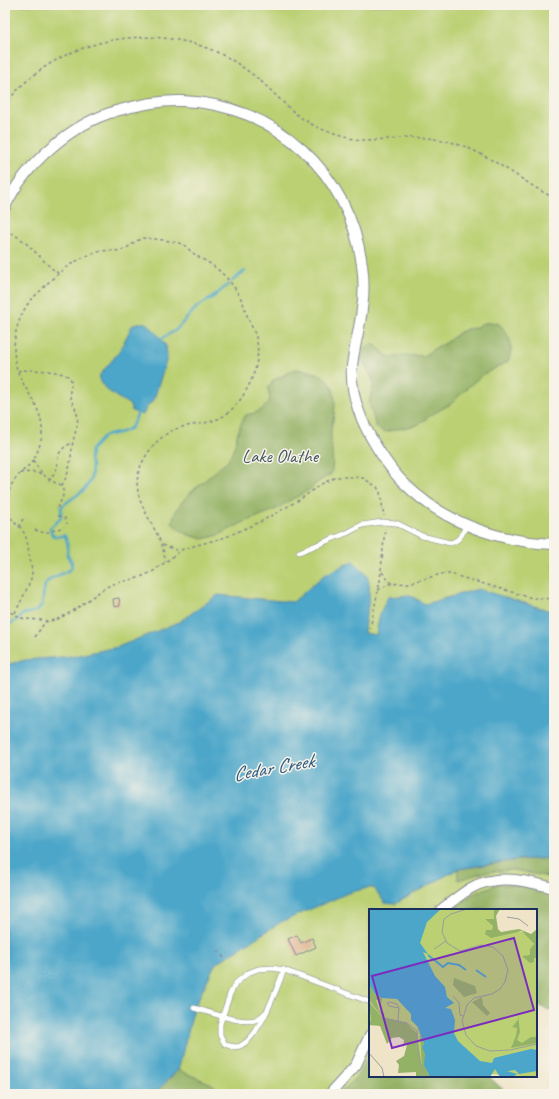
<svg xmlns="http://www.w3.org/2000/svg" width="559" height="1099" font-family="Caveat,sans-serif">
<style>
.green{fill:#bbd073;stroke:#6b8068}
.forest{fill:#94b265;stroke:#587062}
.water{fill:#4ba6c9;stroke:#336a94}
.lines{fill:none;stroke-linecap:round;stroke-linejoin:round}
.stream{stroke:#4ba6c9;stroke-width:2.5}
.building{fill:#d9a075}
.lane-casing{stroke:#858a92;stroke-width:6}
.street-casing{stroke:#858a92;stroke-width:12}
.path{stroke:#858a92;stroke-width:1.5;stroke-dasharray:3 3;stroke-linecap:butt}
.lane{stroke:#fff;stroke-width:5}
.street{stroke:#fff;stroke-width:10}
.labels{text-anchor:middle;stroke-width:3;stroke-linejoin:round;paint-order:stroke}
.park-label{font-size:19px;fill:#435763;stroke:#f7f3e8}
.water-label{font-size:20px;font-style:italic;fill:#2c5983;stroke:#f7f3e8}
.inset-river{fill:none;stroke:#4ba6c9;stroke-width:2}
.inset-road{fill:none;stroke:#9a9c9d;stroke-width:1}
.view{fill:#7b2cbf;fill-opacity:0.15;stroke:#7b2cbf;stroke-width:2}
.inset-edge{fill:none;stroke:#1b2f5e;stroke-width:2}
</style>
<rect width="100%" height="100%" fill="#f7f3e8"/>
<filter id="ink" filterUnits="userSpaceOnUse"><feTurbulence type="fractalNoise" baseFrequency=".025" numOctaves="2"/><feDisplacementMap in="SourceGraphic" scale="8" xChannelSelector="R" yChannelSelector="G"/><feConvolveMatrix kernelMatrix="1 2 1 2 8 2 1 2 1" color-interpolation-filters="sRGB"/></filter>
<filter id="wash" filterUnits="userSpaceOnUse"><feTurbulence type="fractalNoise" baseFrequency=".012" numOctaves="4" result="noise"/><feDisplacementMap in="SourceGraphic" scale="16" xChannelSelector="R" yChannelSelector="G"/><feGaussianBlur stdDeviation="0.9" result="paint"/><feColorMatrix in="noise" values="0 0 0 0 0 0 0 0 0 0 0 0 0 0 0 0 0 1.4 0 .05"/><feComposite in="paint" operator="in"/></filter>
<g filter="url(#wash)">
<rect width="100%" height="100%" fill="#efe4c7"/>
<path class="green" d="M5,5H554V904L536,910H370V1076L382,1094H5Z"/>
<g class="forest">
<path d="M483,323H493L499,324L502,327L510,340L511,351L509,359L507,362L482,375L468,387L451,404L434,413L417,425L384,432L376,427L369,403L374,382L370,374L362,360L365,348L373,343L387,356L392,358L401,355L423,356L437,347L446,343L460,332L467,329L475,328Z"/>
<path d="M296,369C328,372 338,383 334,415C333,421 331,426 331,431C330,445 335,460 331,474L318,482L309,490L287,502L279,508L240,524L219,535L203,539L189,535L178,529L172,523C176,499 203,484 219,468C222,466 226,463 228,460C237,448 236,427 246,415C259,412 263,411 270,400L268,388L274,380Z"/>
<path d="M554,858V878L514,870L485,872L458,880V869L517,860Z"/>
<path d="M497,884L524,886L554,893V1011L544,1008L536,1003V910H451L473,894Z"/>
<path d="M370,1052V1076H490V1078L508,1094H340L358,1075Z"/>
<path d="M178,1070L212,1084L223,1094H197L188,1089L186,1094H154Z"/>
</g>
<g class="water">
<path d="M136,323H147L159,336L166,346L167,358L154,399L146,408L143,415L132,411L130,405C118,397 102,391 99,376L119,352L132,326Z"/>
<path d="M353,561C357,565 363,570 366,574C375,590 364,616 364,633L376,635L380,613L388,597L409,595L425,604L478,589L554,612V858L517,860L458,869L395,904L385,903L374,888H367L348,893L281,922L215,964L194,1008L178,1070L154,1094H5V665L25,660L74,656L118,647L179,622L218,595L293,602L324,575Z"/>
</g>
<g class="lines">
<g class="stream">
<path d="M232,281L245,271"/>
<path d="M161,339L176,330L197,307L212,298L229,284"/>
<path d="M5,627L19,619L23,614C27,613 32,613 36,611C47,607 40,590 47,582C53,576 64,574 71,569L72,562L67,555C67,547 69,542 64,535L58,537L52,535L50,528C53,524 57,522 60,519C62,515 60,511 62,506L84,490L91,480L92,466L90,460L91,450L104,436L122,432L131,428L138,413"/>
</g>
</g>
<g id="blocks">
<g class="building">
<path d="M119,598L120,606L114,607L113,599Z"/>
<path d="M297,935L301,943L312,938L316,947L296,956L288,939Z"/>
</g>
</g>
</g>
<g filter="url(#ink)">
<use href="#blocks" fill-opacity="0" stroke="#858a92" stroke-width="1"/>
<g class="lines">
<defs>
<g id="lane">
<path d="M299,552L347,533L362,525L382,522L396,523L422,536L450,543C460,541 463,533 466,525"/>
<path d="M272,968L284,970C276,990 260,1037 240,1046C235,1048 229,1046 225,1044L220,1035V1024L230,994L236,983L248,973L258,969Z"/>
<path d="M284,970L370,1002"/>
<path d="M194,1008C209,1012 241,1024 255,1020C259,1019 262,1016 265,1013"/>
</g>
<g id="street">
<path d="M5,207C25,164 71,124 116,111C137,105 160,100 182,101C275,104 350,173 362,265C364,279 364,295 362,309C360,328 354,347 352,366C350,394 361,422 376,446C384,459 393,473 405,484C444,523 500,542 554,544"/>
<path d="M441,910C451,902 461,894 471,888C497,873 527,881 554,888"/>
<path d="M330,1094L356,1065L370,1035"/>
</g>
</defs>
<use href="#lane" class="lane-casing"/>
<use href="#street" class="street-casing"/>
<g class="path">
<path d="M5,105C55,36 162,16 235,62C245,69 256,76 264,84C276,95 287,107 300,117C317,129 341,138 362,140C389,140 416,135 442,140C484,148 517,179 554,198"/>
<path d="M5,231C28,238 39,260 58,273"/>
<path d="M18,371C27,369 61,370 69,377C74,382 69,388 70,394C70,401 76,407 77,414C79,423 75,433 73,441C70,459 72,468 62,485C65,496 62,499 57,508"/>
<path d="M33,460C41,473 47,481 62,485"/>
<path d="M20,473L32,472L42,474"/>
<path d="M49,481L58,467C55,456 62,446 73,443"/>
<path d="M58,516L65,518L67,524"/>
<path d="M19,527L24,517"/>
<path d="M35,530L45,533L64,527"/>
<path d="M163,545L179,551"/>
<path d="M382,572L388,580L392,584"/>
<path d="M378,590L389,584L410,583L441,574H451L457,576L532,598L554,599"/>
<path d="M5,610C12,612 20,619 27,619C33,620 40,619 47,621"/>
<path d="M15,613C19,605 31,582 32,575C32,567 30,561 29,554C28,545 27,538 23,531C21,527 17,525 14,522C7,514 8,503 9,493C11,479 23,472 32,462C38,453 43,438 42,428C40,400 19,387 15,361C12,340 17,318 30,301C34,296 40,292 45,286C59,271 77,258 98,252C106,249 114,252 121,250C130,248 136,239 145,238C154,239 177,241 184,245C187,247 190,251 193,253C199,258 207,261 213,266C226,275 237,289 243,303C245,308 246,313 248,318C250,323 253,329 255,334C261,351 256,372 248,387C242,399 232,412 220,418C208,424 194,424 182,427C162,432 147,450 140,468C127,504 164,528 165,562"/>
<path d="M370,629L380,581L385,528"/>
<path d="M35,637L45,622L58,619L73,611L106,587L116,583L138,578L152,572L183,549L226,537L262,521L299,500L323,483L336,477H354L363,478L377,487L380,492L384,516"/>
<path d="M218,951L224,958"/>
<path d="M216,953L221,949"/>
</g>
<use href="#lane" class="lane"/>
<use href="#street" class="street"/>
</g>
</g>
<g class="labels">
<g class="park-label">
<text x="280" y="462">Lake Olathe</text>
</g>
<g class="water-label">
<text transform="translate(273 767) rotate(-10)" y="7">Cedar Creek</text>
</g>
</g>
<g transform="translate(369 909)">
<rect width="168" height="168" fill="#efe4c7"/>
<path d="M0,0H126L127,23H157L164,30L165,47H168V168L120,165V168H48L47,132L34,131V116H0Z" fill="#bbd073"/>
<path d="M125,0H131L127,7L129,20L132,23L150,20L162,25L168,20V49H165V53L161,54L153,47L161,46V40L165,35L153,22L122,29L116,25L117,21H123L124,17L116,10H125ZM85,69L106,77L108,84L95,88L84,76ZM0,75L6,85L13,89L12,96L11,91H7L10,101L14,103L16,108L5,97L0,88ZM113,88L114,96L121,104L118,107L103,93ZM0,93L14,109L37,114L48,124L54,168H47V163L29,164L30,156L27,152L35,147L38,136H35L34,141L35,131L30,128L23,129L18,135L11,117L0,116L2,110ZM149,105L151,123L148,131L153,134L162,128H168V134L142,139L147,127L148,119L143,118L149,111ZM48,118H49L55,135L53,138L56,141L58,163L61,168H56L53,161L51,125Z" fill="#94b265"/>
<path d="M0,0H72L58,13L51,34L59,45L54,43L66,67L76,78L78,88L85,94L76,99L82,100L86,111L85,124L89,132L111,152L123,154L125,149L162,140L168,141V162L150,165L146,161L138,162L148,165L144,168H131L126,160L121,168H61L55,156L56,145L53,138L55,135L49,118L42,111V105L28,90L13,89L6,85L0,75Z" fill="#4ba6c9"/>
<path class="inset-river" d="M59,46L74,58L79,54L90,56L97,61M107,61L117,68"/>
<path class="inset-road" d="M98,0L82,5L75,10L73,23L78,34L91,42L112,36L124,38L134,47L139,61L136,73L131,80L123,85L105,89L98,96L93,112L97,126L107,137L121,142L141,141L168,135M138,8L150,10L159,17M65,40L77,32M84,87L90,94L91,106L94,107M0,90L15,109L38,114L48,122L49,144L55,168M21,93L28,95L30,99L20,97L18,94ZM29,113L30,99M0,144L13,159L15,168"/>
<path class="view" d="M145,29L165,101L23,139L3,67Z"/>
<rect width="168" height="168" class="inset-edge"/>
</g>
<rect width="559" height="1099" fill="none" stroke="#f7f3e8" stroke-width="20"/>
</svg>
